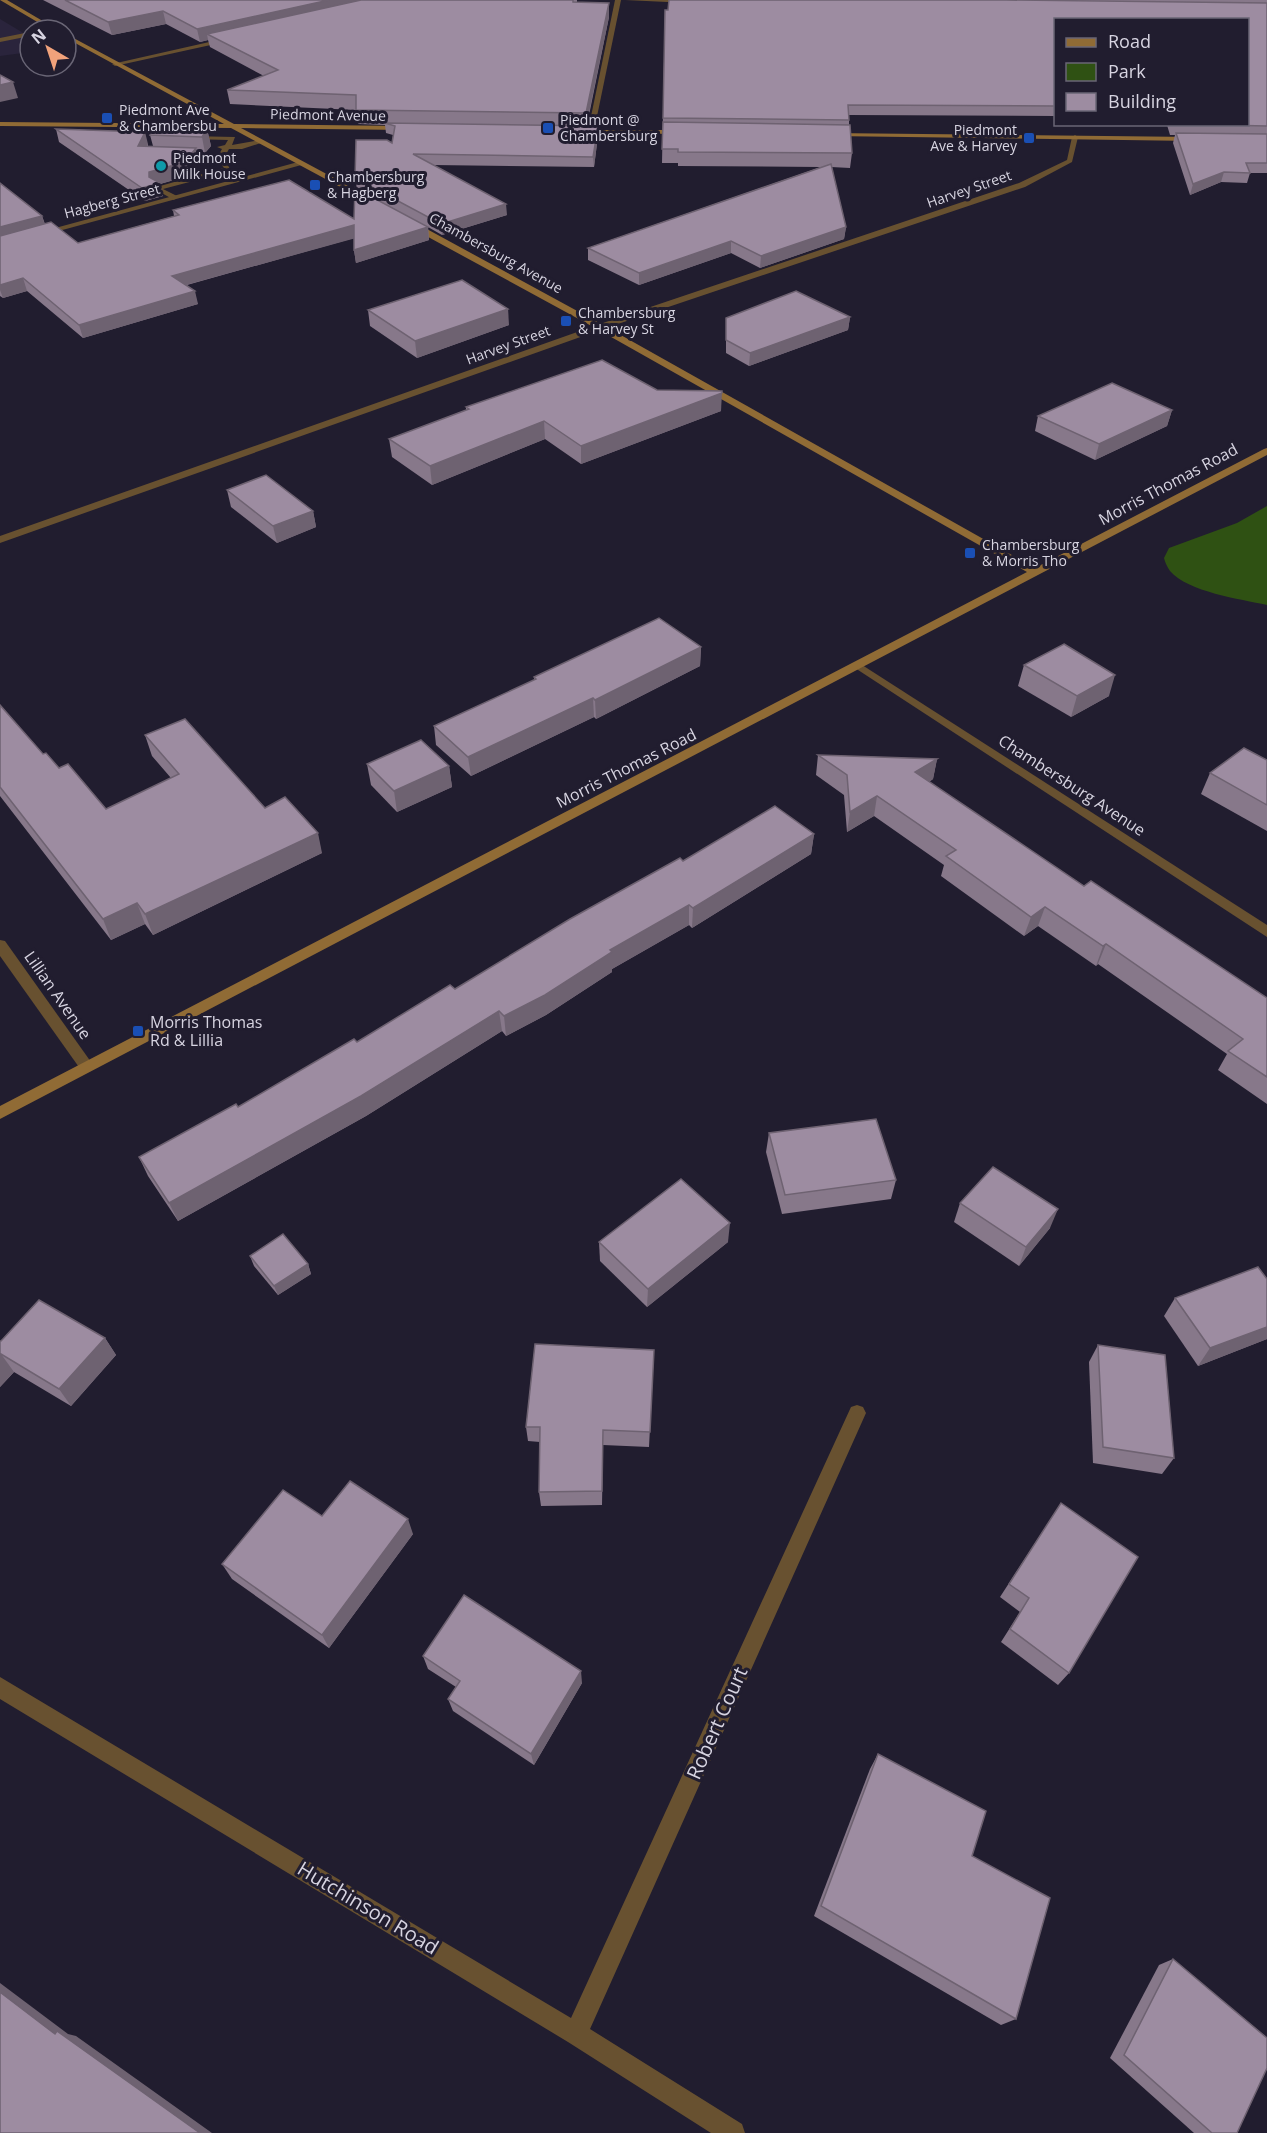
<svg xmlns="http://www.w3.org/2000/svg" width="1267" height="2133" font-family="'Open Sans',sans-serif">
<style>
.built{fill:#2a243c}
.green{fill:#2f5113}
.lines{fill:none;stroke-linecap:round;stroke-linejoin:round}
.lane{fill:#685130;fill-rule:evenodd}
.street{fill:#685130;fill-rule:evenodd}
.secondary{fill:#906b35;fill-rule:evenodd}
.wall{fill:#87788a}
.shaded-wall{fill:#6e6271}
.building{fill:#9d8ca1;stroke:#6e6271;stroke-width:1.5}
.transit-dot{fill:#1a4fb4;stroke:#211d2f;stroke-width:2}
.culture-dot{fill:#0f9aa8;stroke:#211d2f;stroke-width:2}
.labels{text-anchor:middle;stroke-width:6;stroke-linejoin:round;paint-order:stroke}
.far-poi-label{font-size:14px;fill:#d7d4e1;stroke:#211d2f;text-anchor:start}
.far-street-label{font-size:14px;fill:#d7d4e1;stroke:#211d2f}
.street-label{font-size:16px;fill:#d7d4e1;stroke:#211d2f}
.poi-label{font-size:16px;fill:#d7d4e1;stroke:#211d2f;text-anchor:start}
.near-street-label{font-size:20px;fill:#d7d4e1;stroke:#211d2f}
</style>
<rect width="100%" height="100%" fill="#211d2f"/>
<path class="built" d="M0,19L30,37V52L0,56Z"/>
<path class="green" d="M1267,506V605C1240,599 1188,592 1170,571C1167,567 1165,562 1164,558L1169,548L1237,523Z"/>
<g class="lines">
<g class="lane">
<path d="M30,32V36L0,42V38Z"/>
<path d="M188,136L235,137L232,145L261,140L264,142L242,149H229L224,158L231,171L163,189L177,196L174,200L153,188L224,168L218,160L177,158L179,155L218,156L222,149L217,147L225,145L228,140L190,139Z"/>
</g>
<g class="street">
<path d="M615,0H621L594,131L591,133L588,131Z"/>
<path d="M625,0H690L691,1L688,3Z"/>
<path d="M227,38L229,41L115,66L112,64Z"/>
<path d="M1075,135L1078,137L1072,162L1025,187L603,329L0,543V536L597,325L1019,183L1067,160L1072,137Z"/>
<path d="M298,162L305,164L0,247V243Z"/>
<path d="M859,663L1267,925V937L855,668V664Z"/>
<path d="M0,940L5,941L91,1062L93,1066L91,1070H81L0,956Z"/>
<path d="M857,1405L863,1407L866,1413L590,2029L742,2124L745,2133H711L568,2042L0,1699V1677L571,2018L851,1407Z"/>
</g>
<g class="secondary">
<path d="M0,0H7L58,30H51Z"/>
<path d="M66,34L234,124L405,126L408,128L405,130L241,128L375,200L372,204L231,128L0,126V122L224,124L66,38Z"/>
<path d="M577,130H681L684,132L681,134L579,133Z"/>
<path d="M829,133L1194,137L1197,139L1194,141L831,136Z"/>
<path d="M408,222H414L603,325L1035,568L1264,449L1267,448V455L0,1119V1106L1027,572L597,329L408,226Z"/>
</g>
</g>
<g class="wall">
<path d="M43,0H577V2L609,3V17L587,125L598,136L594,167L433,165L507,215L442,235L428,227L429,240L356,263L354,250V238L187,285L198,304L83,338L27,291L3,298L0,296V183L42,216L45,224L78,243L174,216L173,210L354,219L357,189L355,178L392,143L393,135L386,133L385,125L358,124L356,110L230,104L227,90L264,76L210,47L208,40L200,42L166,24L112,35Z"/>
<path d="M669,0H1267V173H1250L1247,183L1221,182L1190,195L1173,143L1175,135H1170L1167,125L1165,124H1248L1056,20V116L849,115V125L852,153L850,168L831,167L846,227L844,239L760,268L731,253L639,285L588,260V248L821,167L678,166V163H662L665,10H668Z"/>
<path d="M56,129L148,144V146H153L150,135L207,129L211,146L205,153H197L199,161L188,176L160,184L163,196L145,201L59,142Z"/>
<path d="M368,310L509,325L417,358L370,326Z"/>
<path d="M850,317L848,330L749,366L726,353V318Z"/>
<path d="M657,390L721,411L581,464L545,439L432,485L392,457L389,439L466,410V407Z"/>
<path d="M1172,410L1167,426L1095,460L1035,431L1038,416Z"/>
<path d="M227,490L313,511L316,527L277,543L231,507Z"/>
<path d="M701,647L700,666L596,719L594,717L471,776L436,745L434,726L534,680V677Z"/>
<path d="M1024,665L1109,696L1071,717L1018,686Z"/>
<path d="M0,705L43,754L106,809L171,778L152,756L145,735L265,808L322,853L153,935L145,924L111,940L0,796Z"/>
<path d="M818,755L937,759L933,779L929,782L1084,886L1267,998V1104L1218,1070L1227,1054L1098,964L1096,966L1038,926L1024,936L941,876L944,865L874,816L847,832L844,795L816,775Z"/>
<path d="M1267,760V831L1201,794L1210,773Z"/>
<path d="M367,764L449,766L452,787L397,812L371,785Z"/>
<path d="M814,834L811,854L692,928L689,925L612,969V972L546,1015L506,1036L502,1031L366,1116L178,1221L148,1176L139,1157L238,1107L455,989L683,861Z"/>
<path d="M769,1133L896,1180L891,1199L782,1214L766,1152Z"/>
<path d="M960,1203L1050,1228L1019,1266L954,1222Z"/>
<path d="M599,1242H728L647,1307L600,1261Z"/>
<path d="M250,1256L308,1264L311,1274L278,1295L254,1266Z"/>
<path d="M1267,1279V1339L1198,1366L1164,1316L1175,1298Z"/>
<path d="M105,1338L116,1355L71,1406L14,1372L0,1387V1341Z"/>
<path d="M1098,1345L1174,1458L1162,1474L1093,1463L1089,1362Z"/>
<path d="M654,1350L649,1447L603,1445L602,1505L541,1506L539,1492L540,1442L528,1441L526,1427Z"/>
<path d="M1061,1503L1069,1673L1058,1685L1001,1642L1020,1612L1000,1597Z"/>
<path d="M322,1516L413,1534L329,1648L232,1579L222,1564Z"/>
<path d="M423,1656L582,1683L534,1765L453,1711L448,1699L456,1687L428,1669Z"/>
<path d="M878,1754L972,1856L1016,2019L1001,2025L814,1916L870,1769Z"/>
<path d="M1173,1959L1237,2133H1194L1110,2058L1159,1965Z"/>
</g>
<g class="shaded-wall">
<path d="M329,0H390L207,34L208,40L200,42L197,29Z"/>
<path d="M609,3V17L586,127V113Z"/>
<path d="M163,11L166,24L112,35L108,22Z"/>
<path d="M13,82L18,98L0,102V85Z"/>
<path d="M598,126V136L594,167L593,157Z"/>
<path d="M207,129L211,146L205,153L202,137Z"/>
<path d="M145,132L148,144L141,159L138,146Z"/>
<path d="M196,148L199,161L188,176L160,184L163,196L145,201L142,188L149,177V172Z"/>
<path d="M1224,172L1221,182L1190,195L1193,184Z"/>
<path d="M506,204L507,215L442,235L441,224Z"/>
<path d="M42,216L46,228L0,241V227Z"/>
<path d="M354,225L356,238L175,288L172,276Z"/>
<path d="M428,227L429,240L356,263L354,250Z"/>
<path d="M846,227L844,239L760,268L761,256Z"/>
<path d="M731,241V253L639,285V273Z"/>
<path d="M23,278L27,291L3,298L0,290V285Z"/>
<path d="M195,291L198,304L83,338L79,325Z"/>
<path d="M508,308L509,325L417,358L415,341Z"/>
<path d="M850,317L848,330L749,366L750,353Z"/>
<path d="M722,393L721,411L581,464V446Z"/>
<path d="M1172,410L1167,426L1095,460L1099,444Z"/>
<path d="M544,421L545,439L432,485L430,466Z"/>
<path d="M313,511L316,527L277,543L273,526Z"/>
<path d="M701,647L700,666L596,719L595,700Z"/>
<path d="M1115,675L1109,696L1071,717L1077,696Z"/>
<path d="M593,698L594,717L471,776L468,757Z"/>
<path d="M937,759L933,779L911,793L915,772Z"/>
<path d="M449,766L452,787L397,812L394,791Z"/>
<path d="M877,796L874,816L847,832L850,812Z"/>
<path d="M318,833L322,853L153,935L145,914Z"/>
<path d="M814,834L811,854L692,928L693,908Z"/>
<path d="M137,903L145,924L111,940L103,919Z"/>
<path d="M689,905V925L612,969V972L546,1015L506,1036L504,1016L610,950Z"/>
<path d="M1045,907L1038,926L1024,936L1031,917Z"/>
<path d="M1106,944L1098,964L1096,966L1103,946Z"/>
<path d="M499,1011L502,1031L366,1116L178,1221L169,1203Z"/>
<path d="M1058,1209L1050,1228L1019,1266L1026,1247Z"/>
<path d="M730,1223L728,1242L647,1307L648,1289Z"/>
<path d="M308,1264L311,1274L278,1295L274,1286Z"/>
<path d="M1267,1327V1339L1198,1366L1210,1348Z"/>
<path d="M105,1338L116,1355L71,1406L59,1389Z"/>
<path d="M1,1354L14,1372L0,1387V1355Z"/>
<path d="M408,1519L413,1534L329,1648L322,1635Z"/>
<path d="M581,1671L582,1683L534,1765L531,1754Z"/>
<path d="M0,1983L68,2034L76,2036L212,2133H200L55,2034L0,1992Z"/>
</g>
<g class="building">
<path d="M65,0H329L197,29L163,11L108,22Z"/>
<path d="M361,0H573V2L609,3L586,113L356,110V95L227,90L278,70L207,34Z"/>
<path d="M669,0H1006L1267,3V126L1175,124H1248V20H1056V106L848,105L849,120L663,118L665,10H668Z"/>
<path d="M0,75L13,82L0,85Z"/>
<path d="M663,122L850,125L852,153L678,152V149H662Z"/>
<path d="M385,123L598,126L593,157L413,154L506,204L441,224L355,178L356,140H387L392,143L395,126Z"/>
<path d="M154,128L207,129L202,137L150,135Z"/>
<path d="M56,129L145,132L138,146L196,148L185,162L149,172V177L160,183L142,188Z"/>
<path d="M1176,133L1267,134V163H1246L1250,173L1224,172L1193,184Z"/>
<path d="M831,164L846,227L761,256L731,241L639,273L588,248Z"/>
<path d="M289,180L354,219L355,188L428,227L354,250V225L172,276L195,291L79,325L23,278L0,285V236L51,222L78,243L179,215L173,210Z"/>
<path d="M0,183L42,216L0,227Z"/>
<path d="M462,280L508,309L415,341L368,310Z"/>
<path d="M796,291L850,317L750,353L726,340V318Z"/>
<path d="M602,360L657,390L722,391V393L581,446L544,421L430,466L389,439L469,409L466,407Z"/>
<path d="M1112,383L1172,410L1099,444L1038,416Z"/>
<path d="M266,475L313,511L273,526L227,490Z"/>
<path d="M659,618L701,647L595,700L593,698L468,757L434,726L536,679L534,677Z"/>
<path d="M1064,644L1115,675L1077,696L1024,665Z"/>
<path d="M0,705L43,754L46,753L59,768L68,764L106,809L179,774L145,735L185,719L265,808L285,797L318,833L145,914L137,903L103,919L0,787Z"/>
<path d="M421,740L449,766L394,791L367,764Z"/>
<path d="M1244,748L1267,760V805L1210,773Z"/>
<path d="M818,755L937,759L915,772L1084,886L1091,881L1267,998V1077L1228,1051L1243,1039L1106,944L1103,946L1045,907L1031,917L946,856L956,850L877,796L850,812L847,775Z"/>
<path d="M775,806L814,834L693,908L689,905L610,950L612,952L545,995L504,1016L499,1011L361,1096L169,1203L139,1157L236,1104L238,1107L354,1039L357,1042L450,985L455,989L570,919L680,858L683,861Z"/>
<path d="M876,1119L896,1180L785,1195L769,1133Z"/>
<path d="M993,1167L1058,1209L1026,1247L960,1203Z"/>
<path d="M681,1179L730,1223L648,1289L599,1242Z"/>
<path d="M283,1234L308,1264L274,1286L250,1256Z"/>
<path d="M1258,1267L1267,1279V1327L1210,1348L1175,1298Z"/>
<path d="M39,1300L105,1338L59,1389L1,1354L0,1355V1341H1Z"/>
<path d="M535,1344L654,1350L650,1432L603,1430L602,1491L539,1492L540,1427H526Z"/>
<path d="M1098,1345L1165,1355L1174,1458L1103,1447Z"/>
<path d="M350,1481L408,1519L322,1635L222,1564L283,1490L322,1516Z"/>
<path d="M1061,1503L1138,1557L1069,1673L1010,1629L1029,1598L1009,1584Z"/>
<path d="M464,1595L581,1671L531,1754L448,1699L460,1681L423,1656Z"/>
<path d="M878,1754L986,1811L972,1856L1050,1898L1016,2019L821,1906Z"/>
<path d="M1173,1959L1267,2038V2068L1237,2133H1212L1124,2055Z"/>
<path d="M0,1992L55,2034L57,2031L200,2133H0Z"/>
</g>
<g class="transit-dot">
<rect x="101" y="112" width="12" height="12" rx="3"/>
<rect x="542" y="122" width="12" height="12" rx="3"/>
<rect x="1023" y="132" width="12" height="12" rx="3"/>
<rect x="309" y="179" width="12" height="12" rx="3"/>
<rect x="560" y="315" width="12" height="12" rx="3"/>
<rect x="964" y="547" width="12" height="12" rx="3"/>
<rect x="132" y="1025" width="12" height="12" rx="3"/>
</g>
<circle class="culture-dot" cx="161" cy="166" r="6"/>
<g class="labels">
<g class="far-poi-label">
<text x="119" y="115">Piedmont Ave<tspan x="119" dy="16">&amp; Chambersbu</tspan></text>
<text x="560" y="125">Piedmont @<tspan x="560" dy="16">Chambersburg</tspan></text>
<text x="1017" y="135" text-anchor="end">Piedmont<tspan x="1017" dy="16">Ave &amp; Harvey</tspan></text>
<text x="173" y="163">Piedmont<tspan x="173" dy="16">Milk House</tspan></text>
<text x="327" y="182">Chambersburg<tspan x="327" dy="16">&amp; Hagberg</tspan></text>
<text x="578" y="318">Chambersburg<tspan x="578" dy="16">&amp; Harvey St</tspan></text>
<text x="982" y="550">Chambersburg<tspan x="982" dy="16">&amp; Morris Tho</tspan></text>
</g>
<g class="far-street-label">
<text transform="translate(328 115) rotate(1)" y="5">Piedmont Avenue</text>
<text transform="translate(969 189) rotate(-19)" y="5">Harvey Street</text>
<text transform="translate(112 201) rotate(-15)" y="5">Hagberg Street</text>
<text transform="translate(496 253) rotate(29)" y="5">Chambersburg Avenue</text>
<text transform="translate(508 345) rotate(-20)" y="5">Harvey Street</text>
</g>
<g class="street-label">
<text transform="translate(1168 484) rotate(-28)" y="6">Morris Thomas Road</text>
<text transform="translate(626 768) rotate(-27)" y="6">Morris Thomas Road</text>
<text transform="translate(1072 785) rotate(33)" y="6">Chambersburg Avenue</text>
<text transform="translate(58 995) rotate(55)" y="6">Lillian Avenue</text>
</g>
<g class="poi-label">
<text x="150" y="1028">Morris Thomas<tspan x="150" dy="18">Rd &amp; Lillia</tspan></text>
</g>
<g class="near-street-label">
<text transform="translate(717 1723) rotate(-66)" y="7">Robert Court</text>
<text transform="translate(368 1908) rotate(31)" y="7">Hutchinson Road</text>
</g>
</g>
<rect x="1054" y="18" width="195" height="108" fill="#211d2f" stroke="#6a6676" stroke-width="1.5"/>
<rect x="1066" y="38" width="30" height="9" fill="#906b35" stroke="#6a6676" stroke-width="1.5"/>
<text x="1108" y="48" font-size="18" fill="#d7d4e1">Road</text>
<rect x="1066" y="63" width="30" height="18" fill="#2f5113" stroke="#6a6676" stroke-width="1.5"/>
<text x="1108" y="78" font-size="18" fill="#d7d4e1">Park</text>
<rect x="1066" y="93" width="30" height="18" fill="#9d8ca1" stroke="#6a6676" stroke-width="1.5"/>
<text x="1108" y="108" font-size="18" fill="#d7d4e1">Building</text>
<g transform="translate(48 48) rotate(321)"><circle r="28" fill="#211d2f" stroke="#6a6676" stroke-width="1.5"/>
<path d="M0-4.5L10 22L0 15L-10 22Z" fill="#f1a27b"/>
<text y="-9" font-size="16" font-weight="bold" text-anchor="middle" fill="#d7d4e1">N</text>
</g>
</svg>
